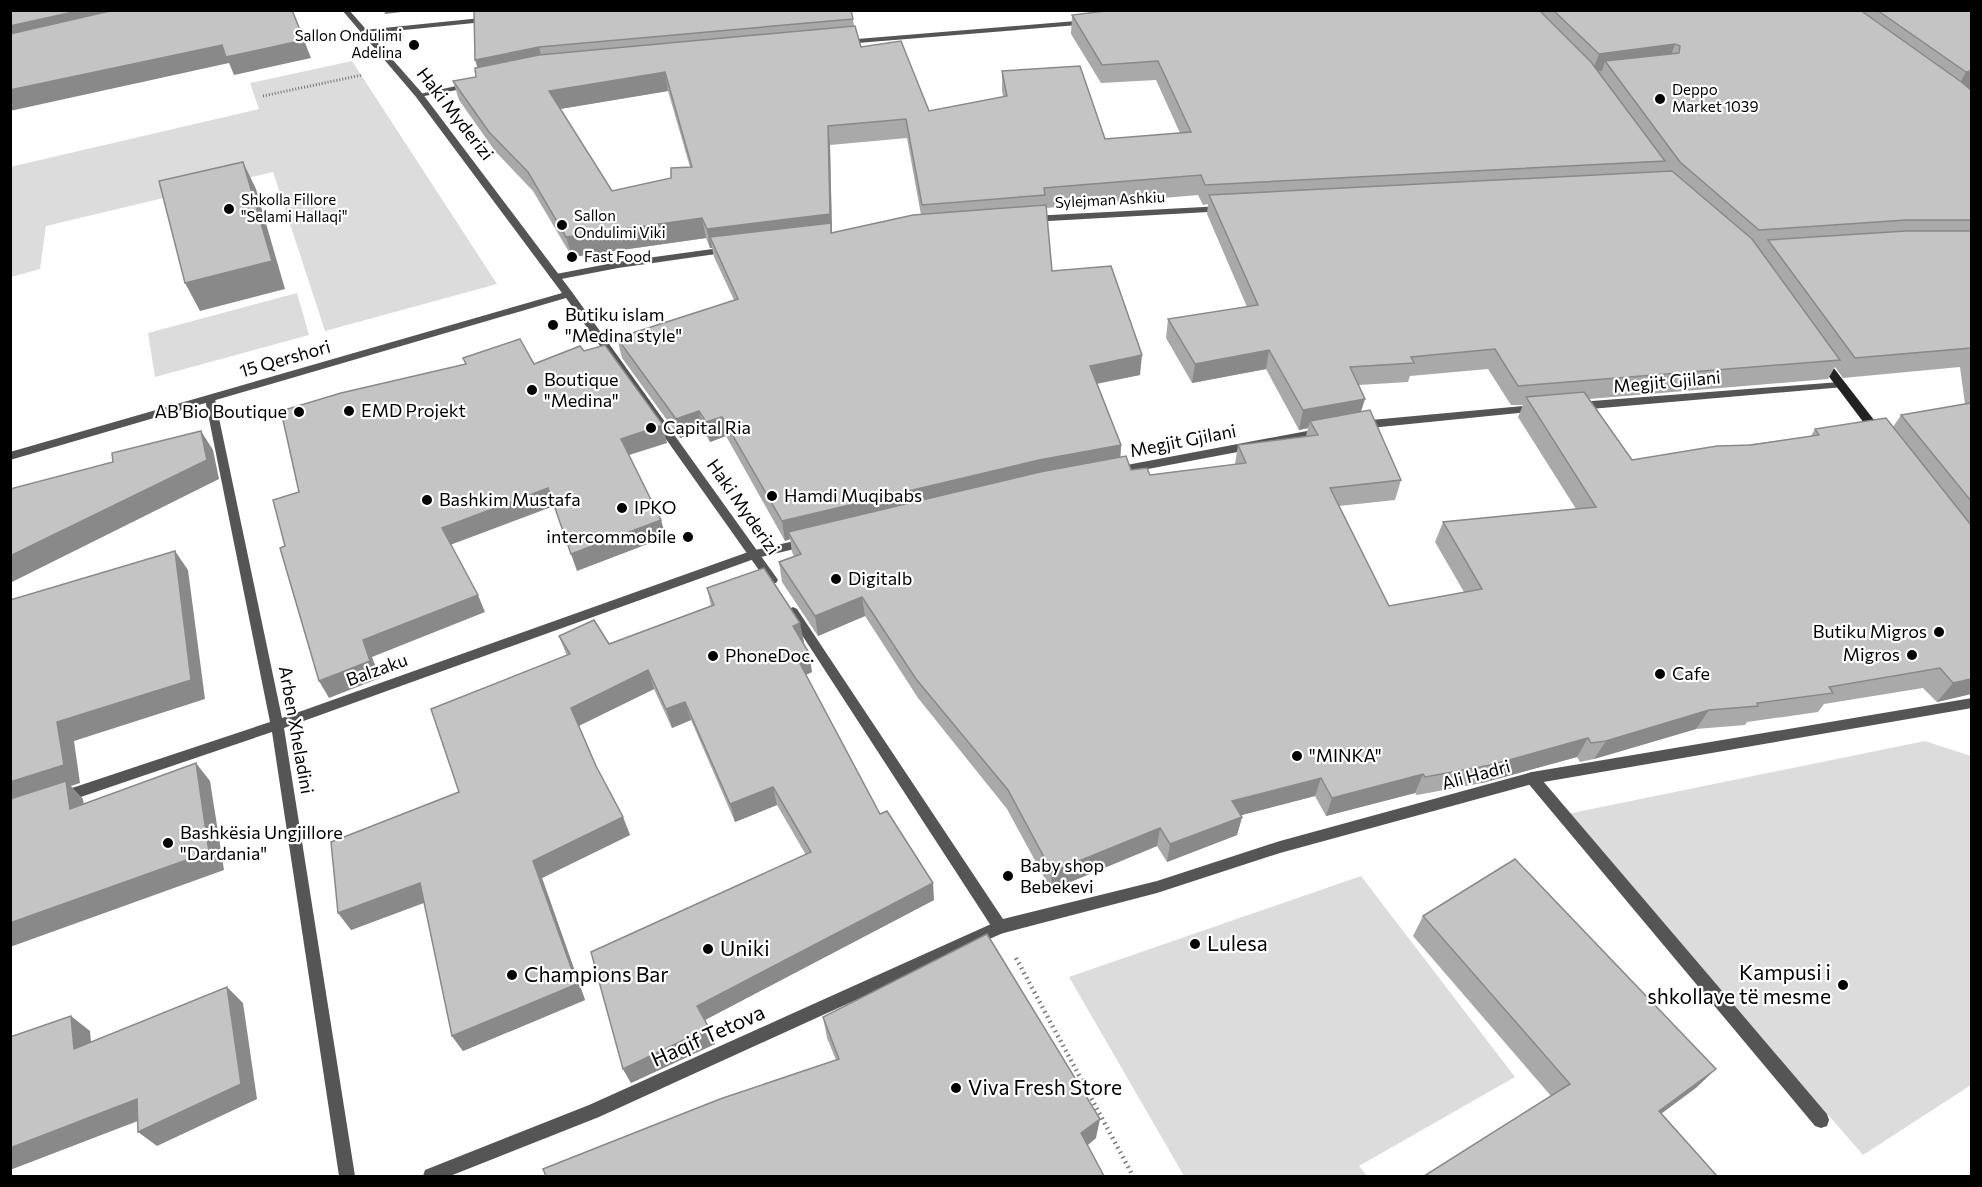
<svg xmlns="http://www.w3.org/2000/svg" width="1982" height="1187" font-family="Commissioner,sans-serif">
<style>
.green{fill:#dcdcdc}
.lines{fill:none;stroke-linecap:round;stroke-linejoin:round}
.path-far1{stroke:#777;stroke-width:3;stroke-dasharray:1 2;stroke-linecap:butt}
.path{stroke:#777;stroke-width:4.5;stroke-dasharray:1.5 4;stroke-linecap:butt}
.service{fill:#555;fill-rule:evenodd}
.minor{fill:#555;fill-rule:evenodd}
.tertiary{fill:#555;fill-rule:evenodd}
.secondary{fill:#222;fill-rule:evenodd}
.wall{fill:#a9a9a9;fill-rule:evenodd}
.shaded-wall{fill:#898989}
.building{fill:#c4c4c4;stroke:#898989;stroke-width:1.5;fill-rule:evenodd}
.poi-dot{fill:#000;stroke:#fff;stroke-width:2}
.labels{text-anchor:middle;stroke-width:4.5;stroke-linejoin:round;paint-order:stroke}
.far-poi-label{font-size:15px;fill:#000;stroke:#fff;text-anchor:start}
.far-street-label{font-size:15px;fill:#000;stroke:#fff}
.street-label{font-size:18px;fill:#000;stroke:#fff}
.poi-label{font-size:18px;fill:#000;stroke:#fff;text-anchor:start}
.near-poi-label{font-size:21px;fill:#000;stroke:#fff;text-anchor:start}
.near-street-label{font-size:21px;fill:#000;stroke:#fff}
</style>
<rect width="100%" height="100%" fill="#fff"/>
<g class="green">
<path d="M352,61L497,284L325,331L273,172L46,226L40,269L11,277L10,167L259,109L250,83Z"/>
<path d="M297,293L309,335L155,377L148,333Z"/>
<path d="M1925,741L1971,756V1085L1863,1155L1567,814Z"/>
<path d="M1361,876L1515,1077L1359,1166L1367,1176H1184L1069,977Z"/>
</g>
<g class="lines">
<path class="path-far1" d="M263,96L362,75"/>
<path class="path" d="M1016,958L1133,1176"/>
<path class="service" d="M1532,772L1537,774L1827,1114L1829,1120L1827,1126L1821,1128L1815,1126L1527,782L1525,778L1527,774Z"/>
<g class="minor">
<path d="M491,17L495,19L494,21L364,34L360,32L364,30Z"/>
<path d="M1088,20L1092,22L1091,24L845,44L841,42L845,40Z"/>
<path d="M470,83L474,85L473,87L419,97L415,95Z"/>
<path d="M1223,206L1226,207V211L1031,222L1026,219L1031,216Z"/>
<path d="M727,247L732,250L730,252L618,268L556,280L551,277L556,274L618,262Z"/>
<path d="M1840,382L1844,383L1845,385L1844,387L1579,410L1574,406L1579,402Z"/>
<path d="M210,396L215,399L282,718L751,551L807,538L813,542L807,546L757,558L284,728L355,1176H339L272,732L63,803L58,801L56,797L58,793L63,791L270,722L205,399Z"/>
<path d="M1534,405L1539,409L1538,411L1360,429L1355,425L1360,421Z"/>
<path d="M1323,428L1327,429L1328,432L1327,435L1116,475L1110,471L1116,467Z"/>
<path d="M1000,920L1005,922L1007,927L1005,932L599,1117L450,1176H423L425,1170L589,1105Z"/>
</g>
<g class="tertiary">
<path d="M342,10H349L422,93L572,292L776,577L778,580L776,583H768L566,298L10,460V452L562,293L416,97Z"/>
<path d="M793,607L797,609L1003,919L1157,881L1280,841L1532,772L1972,698V708L1532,784L1280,853L1157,893L1000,934L995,932L789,615L787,612L789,609Z"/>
</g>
<path class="secondary" d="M1822,357L1826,358L1881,429L1882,432L1881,435H1873L1818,362V358Z"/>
</g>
<g class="wall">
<path d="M474,10L853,19L854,26L861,47L929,111L1003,97L1002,90V71L1105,139L1180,133L1156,80L1101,83L1071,34L1072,15L1100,12L1099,10H1971V694L1937,702L1923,688L1824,704L1818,712L1747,722L1745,725L1696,729L1594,759L1580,762L1577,757L1482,783L1417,795L1415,793L1326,816L1315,796L1241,815L1242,817L1237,835L1167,862L1157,846L1051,890L1007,809L918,698L865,616L818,636L782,582L779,562L794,556L792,552L790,539L785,541L726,436L710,442L703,430L680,438L622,358L617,338L734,300L714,257L712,248H710L706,238L572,257L533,191L495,151L459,100L453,81L476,77L477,68ZM668,91L690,167L671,178L612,191L560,109ZM907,138L921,215L832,233L830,145ZM1198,195L1203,205L1208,204L1207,214L1247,307L1168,319L1166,338L1192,383L1266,369L1299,430L1308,428L1306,436L1238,445L1235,464L1150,475L1131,470L1120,457L1121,445L1097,384L1140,375L1052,271L1046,208ZM1835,367L1843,378L1960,367L1965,404L1901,415L1893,427L1815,429L1811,436L1632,460L1589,399L1828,379ZM1488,369L1511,405H1523L1518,417L1576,509L1443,522L1435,542L1464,592L1389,606L1339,506L1395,500L1401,480L1361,411L1359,385L1408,382L1410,376Z"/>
<path d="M707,588L804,642H802L812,672L806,675L880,814L934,900L705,1020L715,1044L631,1083L623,1069L806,855L777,805L735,822L691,720L672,728L654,689L579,726L596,766L623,817L630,835L542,878L585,1000L463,1051L452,1036L424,903L351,930L567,656L559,636L609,644L711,606Z"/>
<path d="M1423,916L1697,1087L1662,1113L1551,1096L1413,936Z"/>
<path d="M823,1017L1096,1138L1088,1145L836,1060L827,1038Z"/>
</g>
<g class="shaded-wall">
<path d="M82,10H174L10,46V26Z"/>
<path d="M384,10H418L385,14Z"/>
<path d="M304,40L311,58L234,75L229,63L10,111V90L222,45Z"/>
<path d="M1675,44L1668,63L1605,61L1602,71L1592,72L1599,54Z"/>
<path d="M539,47L544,66L481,78L475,60Z"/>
<path d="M1971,71V89L1956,91L1966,72Z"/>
<path d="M665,72L668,91L554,110L549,91Z"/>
<path d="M828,126L830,145L832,233L710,237L712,248H710L707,229Z"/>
<path d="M243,162L256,189L285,289L200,311L185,283Z"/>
<path d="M702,218L706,238L572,257L566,237Z"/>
<path d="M1269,350L1266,369L1192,383L1195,364Z"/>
<path d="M1142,355L1140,375L1088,385L1090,366Z"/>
<path d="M1365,399L1359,418L1310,421L1308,428L1299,430L1303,410Z"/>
<path d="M699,411L703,430L680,438L676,419Z"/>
<path d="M722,417L726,436L710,442L706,422Z"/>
<path d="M663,425L667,443L626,456L621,439Z"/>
<path d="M201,431L213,450L219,479L10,583V556Z"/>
<path d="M1121,445L1120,464L788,532L790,539L785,541L782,521L1039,460Z"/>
<path d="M548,488L554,506L450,545L442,528Z"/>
<path d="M661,520L666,537L577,571L571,554Z"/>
<path d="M175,551L188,570L205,699L74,741L80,783L71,786L83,799L87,827L10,806V782L57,722Z"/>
<path d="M478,595L485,612L372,657L380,678L329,698L319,681L363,640Z"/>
<path d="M862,597L865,616L818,636L815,616Z"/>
<path d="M800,623L804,642L797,645L793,626Z"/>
<path d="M809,653L812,672L800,677L797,658Z"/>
<path d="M648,670L654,689L578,726L571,708Z"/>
<path d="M1971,679V694L1937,702L1953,683Z"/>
<path d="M685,702L691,720L672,728L666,709Z"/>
<path d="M1709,710L1696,729L1594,759L1606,741Z"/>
<path d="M1588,738L1577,757L1482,783L1491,765Z"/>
<path d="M196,763L210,781L224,870L10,947V923Z"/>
<path d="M1423,774L1415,793L1326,816L1332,798Z"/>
<path d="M1321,778L1315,796L1227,819L1232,801Z"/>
<path d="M773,787L777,805L735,822L730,804Z"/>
<path d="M623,817L630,835L542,878L585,1000L463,1051L452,1036L533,861Z"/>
<path d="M1242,817L1237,835L1167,862L1170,844Z"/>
<path d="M1160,828L1157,846L1051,890L1052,872Z"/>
<path d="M420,883L431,900L351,930L338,913Z"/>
<path d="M933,883L934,900L703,1021L697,1006Z"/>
<path d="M227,987L243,1003L257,1099L157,1146L138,1132Z"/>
<path d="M71,1016L90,1031L93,1064L74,1049Z"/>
<path d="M709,1028L715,1044L631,1083L623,1069Z"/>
<path d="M1716,1069L1697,1087L1642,1128L1659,1111Z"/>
<path d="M137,1099L156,1114L10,1170V1148Z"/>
<path d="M1100,1119L1096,1138L1079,1152L1081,1133Z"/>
</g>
<g class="building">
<path d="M10,10H82L10,26Z"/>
<path d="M114,10H292L304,40L226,57L222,45L10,90V34Z"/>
<path d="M474,10H851L853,19L539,47L475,60Z"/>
<path d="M1113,10H1539L1591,62L1665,161L1205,185L1201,175L1044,188L1045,195L922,205L906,119L828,126L830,214L707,229L702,218L566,237L528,172L489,132L453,81L476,77L475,68L539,55L855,26L861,47L901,41L929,111L1007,96L1002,71L1080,66L1105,139L1191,132L1158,61L1102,65L1072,15ZM665,72L692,167L671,168V178L612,191L549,91Z"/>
<path d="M1553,10H1860L1960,81L1971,90V220H1906L1759,230L1680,162L1605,61L1679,53L1680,46L1675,44L1599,54Z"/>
<path d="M1877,10H1971V71L1966,72Z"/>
<path d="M243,162L272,261L185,283L159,181Z"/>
<path d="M1672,171L1752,239L1840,360L1518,386L1495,349L1411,357L1414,363L1350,367L1365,399L1303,410L1269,350L1195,364L1168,319L1258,305L1209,195Z"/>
<path d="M1046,205L1052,271L1111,266L1142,355L1090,366L1121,445L1039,460L782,521L722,417L706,422L699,411L676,419L617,338L738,299L710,237L831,223V233L913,215Z"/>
<path d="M1906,231H1971V348L1855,358L1768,240Z"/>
<path d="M520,339L534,364L580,346L584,351L605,345L663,425L621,439L661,520L571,554L548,488L442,528L478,595L363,640L370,661L319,681L280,548L285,546L273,500L299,492L281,411L341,393L466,364L463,358Z"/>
<path d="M1584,392L1632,460L1717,446L1751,445L1819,435L1815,429L1886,418L1971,525V679L1953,683L1940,668L1829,687L1833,693L1757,703L1758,706L1709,710L1606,741L1591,743L1588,738L1491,765L1425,777L1423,774L1332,798L1321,778L1232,801L1242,817L1170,844L1160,828L1052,872L1008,790L916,679L862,597L815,616L779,562L801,554L788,532L1040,472L1126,456L1131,470L1147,468L1150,475L1246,463L1238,445L1318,435L1310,421L1370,410L1401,480L1330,488L1389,606L1482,589L1443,522L1596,507L1526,397Z"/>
<path d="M1971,403V501L1901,415Z"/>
<path d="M201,431L207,460L10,556V489L113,462L112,453Z"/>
<path d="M175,551L191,680L57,722L64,765L10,782V600Z"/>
<path d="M764,568L800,623L793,626L809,653L797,658L880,814L887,811L933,883L697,1006L709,1028L623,1069L591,952L811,852L773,787L730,804L685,702L666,709L648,670L571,708L596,766L623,817L533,861L577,984L452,1036L420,883L338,913L331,842L459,792L431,709L570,654L559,636L594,620L609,644L714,605L707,588Z"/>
<path d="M196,763L209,852L10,923V799L66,781L70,809Z"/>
<path d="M1515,859L1716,1069L1659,1111L1717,1176H1424L1570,1084L1423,916Z"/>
<path d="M987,934L1100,1119L1081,1133L1104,1176H546L543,1169L720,1099L839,1059L823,1017Z"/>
<path d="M227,987L241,1084L138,1132L137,1099L10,1148V1037L71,1016L74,1049Z"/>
</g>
<g class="poi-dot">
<circle cx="414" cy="45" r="6"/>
<circle cx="1660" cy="99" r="6"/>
<circle cx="229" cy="209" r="6"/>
<circle cx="562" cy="225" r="6"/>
<circle cx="572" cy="257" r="6"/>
<circle cx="553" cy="325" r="6"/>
<circle cx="532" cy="390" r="6"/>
<circle cx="349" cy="411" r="6"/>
<circle cx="299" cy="412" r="6"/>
<circle cx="651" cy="428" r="6"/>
<circle cx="772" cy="496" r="6"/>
<circle cx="427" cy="500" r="6"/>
<circle cx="622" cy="508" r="6"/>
<circle cx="688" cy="537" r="6"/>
<circle cx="836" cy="579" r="6"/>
<circle cx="1939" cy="632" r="6"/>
<circle cx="1912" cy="655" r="6"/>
<circle cx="713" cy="656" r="6"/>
<circle cx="1660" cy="674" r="6"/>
<circle cx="1297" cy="756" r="6"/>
<circle cx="168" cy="843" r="6"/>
<circle cx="1008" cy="876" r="6"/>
<circle cx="1195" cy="944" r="6"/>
<circle cx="708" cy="949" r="6"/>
<circle cx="512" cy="975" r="6"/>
<circle cx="1843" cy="985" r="6"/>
<circle cx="956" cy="1088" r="6"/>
</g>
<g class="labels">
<g class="far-poi-label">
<text x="402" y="41" text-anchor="end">Sallon Ondulimi<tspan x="402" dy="17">Adelina</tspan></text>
<text x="1672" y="95">Deppo<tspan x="1672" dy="17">Market 1039</tspan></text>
<text x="241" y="205">Shkolla Fillore<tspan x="241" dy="17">"Selami Hallaqi"</tspan></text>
<text x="574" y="221">Sallon<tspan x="574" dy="17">Ondulimi Viki</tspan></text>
<text x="584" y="262">Fast Food</text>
</g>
<g class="far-street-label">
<text transform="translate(1110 200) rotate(-3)" y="5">Sylejman Ashkiu</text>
</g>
<g class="street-label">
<text transform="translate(455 114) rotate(52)" y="6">Haki Myderizi</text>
<text transform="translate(285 359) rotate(-16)" y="6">15 Qershori</text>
<text transform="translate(1667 382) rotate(-5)" y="6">Megjit Gjilani</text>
<text transform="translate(1183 441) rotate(-11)" y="6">Megjit Gjilani</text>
<text transform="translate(743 507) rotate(55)" y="6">Haki Myderizi</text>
<text transform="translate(377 670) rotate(-20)" y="6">Balzaku</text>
<text transform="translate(296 730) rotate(80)" y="6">Arben Xheladini</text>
<text transform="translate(1476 775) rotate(-15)" y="6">Ali Hadri</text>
</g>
<g class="poi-label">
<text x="565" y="321">Butiku islam<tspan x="565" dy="21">"Medina style"</tspan></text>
<text x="544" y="386">Boutique<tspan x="544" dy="21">"Medina"</tspan></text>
<text x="361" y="417">EMD Projekt</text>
<text x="287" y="418" text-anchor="end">AB Bio Boutique</text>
<text x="663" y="434">Capital Ria</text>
<text x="784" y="502">Hamdi Muqibabs</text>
<text x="439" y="506">Bashkim Mustafa</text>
<text x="634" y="514">IPKO</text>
<text x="676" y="543" text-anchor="end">intercommobile</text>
<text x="848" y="585">Digitalb</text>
<text x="1927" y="638" text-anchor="end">Butiku Migros</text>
<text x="1900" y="661" text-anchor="end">Migros</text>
<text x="725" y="662">PhoneDoc.</text>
<text x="1672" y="680">Cafe</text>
<text x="1309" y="762">"MINKA"</text>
<text x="180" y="839">Bashkësia Ungjillore<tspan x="180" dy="21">"Dardania"</tspan></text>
<text x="1020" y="872">Baby shop<tspan x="1020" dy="21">Bebekevi</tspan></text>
</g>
<g class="near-poi-label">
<text x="1207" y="951">Lulesa</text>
<text x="720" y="956">Uniki</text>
<text x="1831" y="980" text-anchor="end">Kampusi i<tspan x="1831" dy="24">shkollave të mesme</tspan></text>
<text x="524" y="982">Champions Bar</text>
<text x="968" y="1095">Viva Fresh Store</text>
</g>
<g class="near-street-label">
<text transform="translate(708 1036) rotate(-24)" y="7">Haqif Tetova</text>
</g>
</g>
<rect width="1982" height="1187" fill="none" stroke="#000000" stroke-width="24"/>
</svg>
